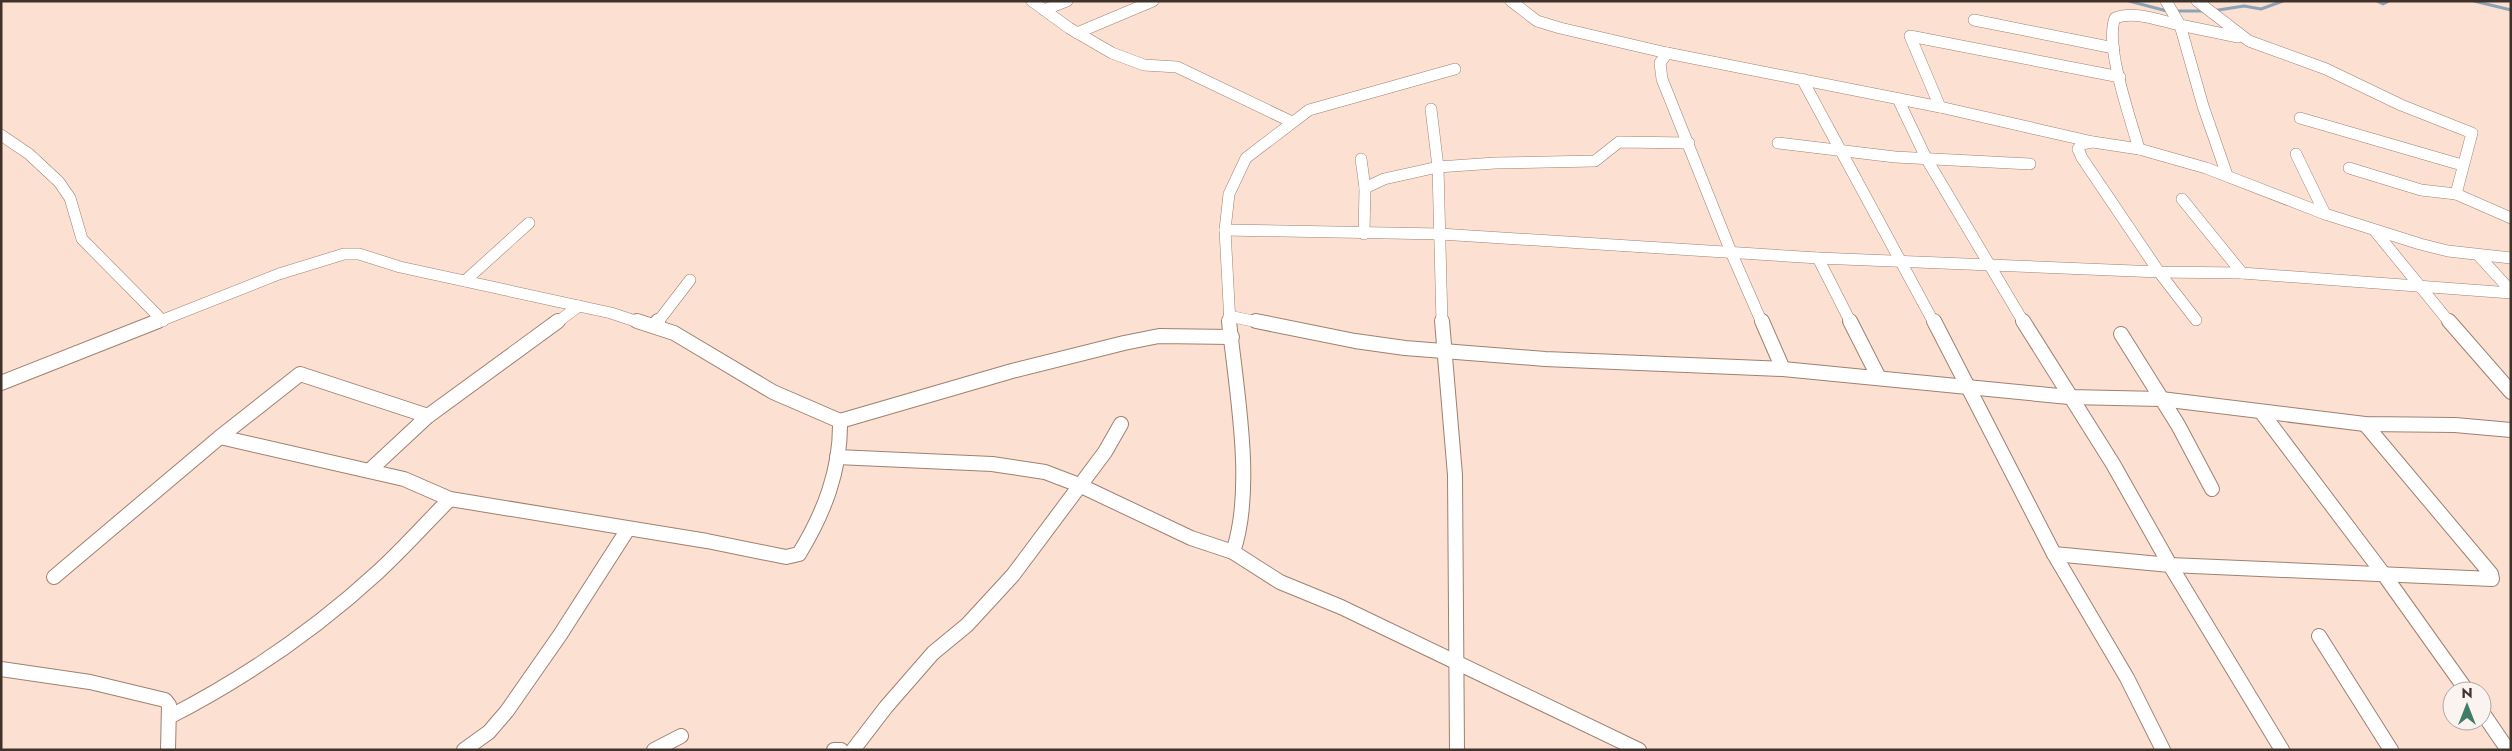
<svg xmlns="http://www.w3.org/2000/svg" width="2512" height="751" font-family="Jost,sans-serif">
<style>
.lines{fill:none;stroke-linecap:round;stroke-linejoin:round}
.stream{stroke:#8ba4b8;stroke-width:3}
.minor-far1-casing{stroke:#9f8070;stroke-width:12}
.minor-casing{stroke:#9f8070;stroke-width:16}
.minor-far1{stroke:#fff;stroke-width:11}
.minor{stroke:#fff;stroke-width:14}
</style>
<rect width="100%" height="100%" fill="#fce1d2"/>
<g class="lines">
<g class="stream">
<path d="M2129,1L2167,11H2205"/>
<path d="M2377,1L2383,4L2389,1"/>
<path d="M2474,1L2511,10"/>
<path d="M2212,11L2244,6L2261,9L2283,1"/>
</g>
<defs>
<g id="minor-far1">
<path d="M1032,1L1069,28L1112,53L1144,65L1177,67L1292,122"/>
<path d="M1511,1L1537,21L1560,28L1667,53L1940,107L2093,142L2139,149L2206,168L2325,214L2420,244L2448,251L2511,258"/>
<path d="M2166,1L2180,25L2238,37"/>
<path d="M2197,1L2249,41L2326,69L2401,105L2472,133L2456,194"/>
<path d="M1044,10L1067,1"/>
<path d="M1974,20L2114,48"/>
<path d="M1077,33L1153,1"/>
<path d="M1667,53L1660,63L1662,79L1731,252L1762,323"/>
<path d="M1802,79L1934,323"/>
<path d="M1898,99L1926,158L2024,323"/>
<path d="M1940,107L1910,36L2120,77"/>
<path d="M1431,109L1438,167L1442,323"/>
<path d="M2300,118L2462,165"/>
<path d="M1,135L29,154L59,182L70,198L82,239L163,321"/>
<path d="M2092,142L2082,144L2078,149L2082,158L2159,272L2196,320"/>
<path d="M1778,143L1895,157L2030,164"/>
<path d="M2139,149C2131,120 2104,45 2115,18C2135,10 2160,21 2180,25L2203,106L2227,175"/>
<path d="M2296,154L2325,214"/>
<path d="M1361,159L1365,188L1364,234"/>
<path d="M2349,168L2421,190L2456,194L2511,218"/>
<path d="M1365,188L1384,179L1438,167L1495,163L1595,161L1619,142L1689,143"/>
<path d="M2182,199L2242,273"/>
<path d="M1225,230L1440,234L1818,258L2159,272L2242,273L2511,293"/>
<path d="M2375,231L2450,323"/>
<path d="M2479,256L2511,291"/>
<path d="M1818,258L1851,323"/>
<path d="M466,280L529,223"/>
<path d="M1229,316L1262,323"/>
<path d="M155,323L279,274L344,254H359L400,267L611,313L641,323"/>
<path d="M556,323L579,306"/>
<path d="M657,323L690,280"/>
<path d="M1230,323L1225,230L1229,194L1246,158L1309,110L1455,69"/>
</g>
<g id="minor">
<path d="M637,321L674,333L773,392L840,421L1012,371L1124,343L1159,336L1232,337"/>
<path d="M1229,321C1236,389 1255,488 1233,552L1280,582L1341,607L1639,750"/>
<path d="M1256,321L1355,341L1405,348L1545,359L1783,369L2069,397L2161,399L2365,424L2455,425L2511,430"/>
<path d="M1442,321L1455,475L1457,750"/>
<path d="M1762,321L1783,369"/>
<path d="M1850,321L1879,378"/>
<path d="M1934,321L2054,554L2127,678L2163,750"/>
<path d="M2023,321L2113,464L2170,565L2282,750"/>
<path d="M2449,321L2511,392"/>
<path d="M654,326L658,321"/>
<path d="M2121,334L2178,425L2212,489"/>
<path d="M1,383L158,321"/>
<path d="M2262,413L2385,576L2467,691"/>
<path d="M220,437L404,479L450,499L707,541L786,557L799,554C824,513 841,470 840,421"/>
<path d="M837,457L992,464L1045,472L1079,485L1191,538L1233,552"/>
<path d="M370,470L428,416L558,321"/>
<path d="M2054,554L2170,565L2492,579L2491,574L2365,424"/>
<path d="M54,577L220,437L300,374L428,416"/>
<path d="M2319,636L2391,750"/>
<path d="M1,669L90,682L165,700L169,705L168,750"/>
<path d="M2482,712L2508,750"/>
<path d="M169,717C245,678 315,630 378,572C403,549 426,523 450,499"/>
<path d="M464,750L489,732L507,711L560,635L628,529"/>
<path d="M654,750L681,736"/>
<path d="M834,750H841"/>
<path d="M853,750L886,707L933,653L967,625L1013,575L1105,452L1121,424"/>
</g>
</defs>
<use href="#minor-far1" class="minor-far1-casing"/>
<use href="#minor" class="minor-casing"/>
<use href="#minor-far1" class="minor-far1"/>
<use href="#minor" class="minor"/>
</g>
<rect width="2512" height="751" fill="none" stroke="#3f322b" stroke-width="5"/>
<g transform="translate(2467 706)"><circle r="24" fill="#faf3ef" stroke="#afa6a1"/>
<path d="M0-4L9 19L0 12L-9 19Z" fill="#3f7d69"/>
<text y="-8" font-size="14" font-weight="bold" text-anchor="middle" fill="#3f322b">N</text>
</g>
</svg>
